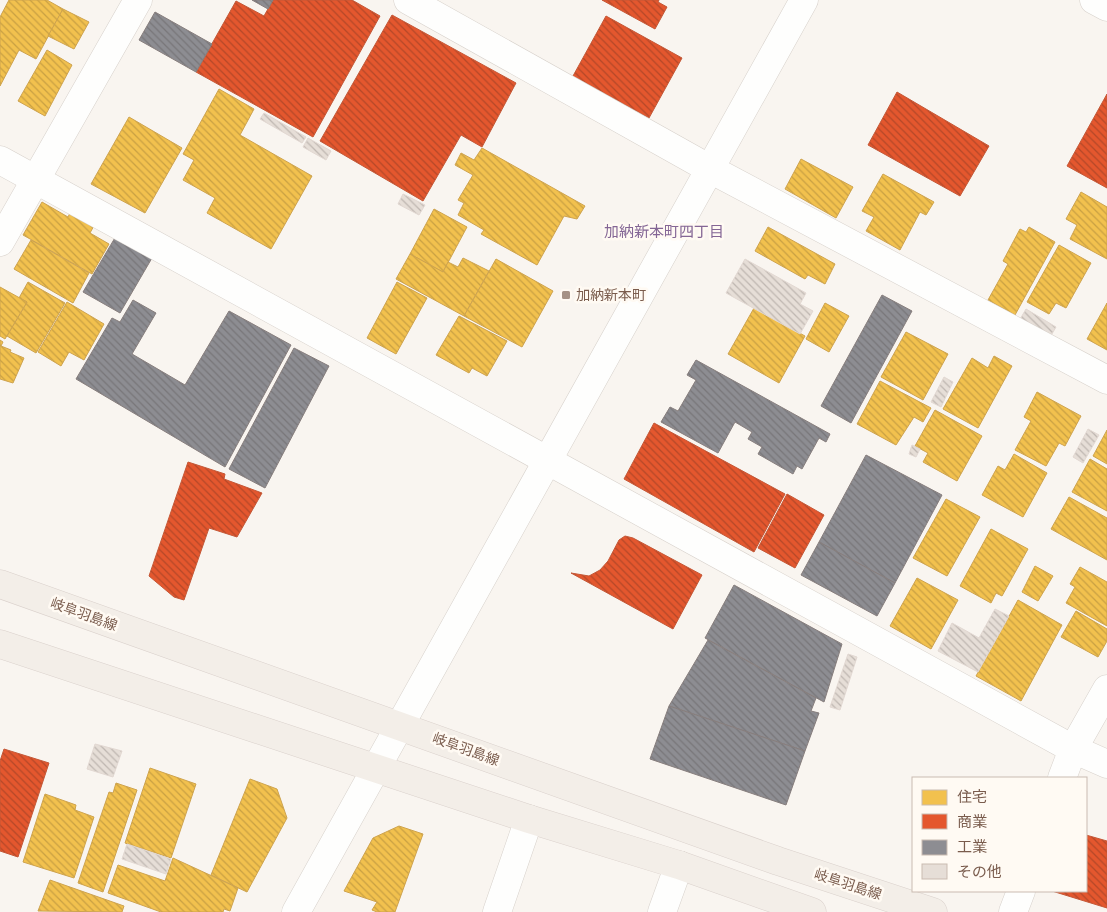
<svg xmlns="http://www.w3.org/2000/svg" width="1107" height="912" font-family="Inter,'Noto Sans JP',sans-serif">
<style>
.homes{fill:url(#homes-back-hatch);stroke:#cea34e}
.shops{fill:url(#shops-back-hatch);stroke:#c45837}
.industry{fill:url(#industry-back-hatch);stroke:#877e7d}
.building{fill:url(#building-back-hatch);stroke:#e2d8d2}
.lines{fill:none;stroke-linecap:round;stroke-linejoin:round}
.minor-casing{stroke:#d7d1cb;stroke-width:29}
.major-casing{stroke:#dad1cc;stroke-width:29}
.minor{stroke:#fefefd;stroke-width:28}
.major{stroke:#f3eee8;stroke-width:28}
.poi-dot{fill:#a69286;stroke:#fffaf3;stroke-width:2}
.labels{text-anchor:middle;stroke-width:5;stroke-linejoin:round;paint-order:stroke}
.poi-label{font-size:14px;fill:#7a5c4d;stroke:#fffaf3;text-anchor:start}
.street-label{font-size:14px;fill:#7a5c4d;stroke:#fffaf3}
.neighbourhood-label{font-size:15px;fill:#846695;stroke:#fffaf3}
</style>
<defs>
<pattern id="homes-back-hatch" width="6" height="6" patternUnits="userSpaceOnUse" patternTransform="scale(1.25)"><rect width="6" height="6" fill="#f2c14e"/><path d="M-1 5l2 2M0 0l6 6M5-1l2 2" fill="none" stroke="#c9a043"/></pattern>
<pattern id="shops-back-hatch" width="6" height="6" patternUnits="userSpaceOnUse" patternTransform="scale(1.25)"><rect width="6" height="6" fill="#e4572e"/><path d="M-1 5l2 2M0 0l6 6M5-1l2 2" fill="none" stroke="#b44828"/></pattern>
<pattern id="industry-back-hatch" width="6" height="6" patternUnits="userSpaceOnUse" patternTransform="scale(1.25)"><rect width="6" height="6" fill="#8d8d92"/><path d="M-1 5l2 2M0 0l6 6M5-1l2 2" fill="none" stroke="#787679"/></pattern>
<pattern id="building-back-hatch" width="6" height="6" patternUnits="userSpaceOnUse" patternTransform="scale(1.25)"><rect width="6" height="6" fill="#e6ded7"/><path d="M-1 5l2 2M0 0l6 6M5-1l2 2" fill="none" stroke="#bfb7b1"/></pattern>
</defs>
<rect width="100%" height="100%" fill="#f9f5f0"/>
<g class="homes">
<path d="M9,0H47L63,9L36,59L19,50L0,86V17Z"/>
<path d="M63,9L89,22L74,49L48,36Z"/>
<path d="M47,50L72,65L45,116L18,101Z"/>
<path d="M219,89L254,109L240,135L312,176L271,249L207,213L215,198L183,180L194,160L183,154Z"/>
<path d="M129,117L182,148L145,213L91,184Z"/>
<path d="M482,148L585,206L577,219L564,216L537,265L481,234L484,230L458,215L464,203L458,200L473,175L455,165L461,153L474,160Z"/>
<path d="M801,159L853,187L836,218L785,189Z"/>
<path d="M883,174L934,202L926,215L920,212L900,250L866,231L874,217L862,211Z"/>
<path d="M1081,192L1107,207V259L1070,239L1077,225L1066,219Z"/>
<path d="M42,202L68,217L72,209L96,222L90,233L109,244L92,274L23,235Z"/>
<path d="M434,209L467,227L443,272L410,254Z"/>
<path d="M768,227L835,264L825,284L808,275L805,279L755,251Z"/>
<path d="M1029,227L1055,242L1015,315L988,300L1008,264L1003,261L1020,229L1026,232Z"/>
<path d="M31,240L89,273L73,303L14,269Z"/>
<path d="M1059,245L1091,263L1066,308L1056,303L1049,314L1027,302Z"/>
<path d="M410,254L443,272L448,262L458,267L463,258L489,271L464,316L396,279Z"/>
<path d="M496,259L553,291L522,347L464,316Z"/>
<path d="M28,282L65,303L36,353L7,336L27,302L19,298Z"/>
<path d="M397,282L427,298L396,354L367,338Z"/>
<path d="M0,287L27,302L5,339L0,336Z"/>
<path d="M67,302L104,324L84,360L69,352L61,366L38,352Z"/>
<path d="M825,303L849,316L829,352L806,339Z"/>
<path d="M1107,303V350L1087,339Z"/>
<path d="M754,308L805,336L779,383L728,354Z"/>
<path d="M459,316L507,341L487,376L472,368L469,373L436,355Z"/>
<path d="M906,332L948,354L923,400L881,377Z"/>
<path d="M0,340L3,342L1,346L11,350L10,352L24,358L13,383L0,379Z"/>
<path d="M994,356L1012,366L978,428L943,409L972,358L988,368Z"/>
<path d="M880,381L931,408L923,422L914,417L896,445L857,424Z"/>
<path d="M1037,392L1081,416L1065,446L1059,443L1046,466L1015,450L1031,421L1024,417Z"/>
<path d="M935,410L982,436L957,481L923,462L928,453L915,446Z"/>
<path d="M1107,430V464L1093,456Z"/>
<path d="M1014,454L1047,473L1023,517L982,495L998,466L1005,470Z"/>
<path d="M1090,459L1107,469V511L1072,492Z"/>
<path d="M1069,497L1107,518V560L1051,529Z"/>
<path d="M946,499L980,517L947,576L913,558Z"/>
<path d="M991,529L1028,549L1002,596L996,593L991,603L960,586Z"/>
<path d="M1035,566L1053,576L1038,601L1022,592Z"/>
<path d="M1080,567L1107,582V626L1066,603L1075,587L1070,584Z"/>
<path d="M917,578L958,600L931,649L890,626Z"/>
<path d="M1018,600L1062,625L1021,701L976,676Z"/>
<path d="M1076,611L1107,629V641L1098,657L1061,637Z"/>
<path d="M150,768L196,784L171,858L125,843Z"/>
<path d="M250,779L277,789L287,818L247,892L211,875Z"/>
<path d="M116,783L137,790L103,892L78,883L109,792L113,793Z"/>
<path d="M45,794L76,805L75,810L94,817L74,878L23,862Z"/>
<path d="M399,826L423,834L395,912H377L372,910L377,902L344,891L373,838Z"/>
<path d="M173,858L238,888L230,911L224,909L223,912H161L108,893L118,865L165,881Z"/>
<path d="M50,880L124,906L122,912L38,911Z"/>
</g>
<g class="shops">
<path d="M273,0H352L380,16L313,137L196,72L236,1L264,16Z"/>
<path d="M602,0H659L658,2L667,7L655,29Z"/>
<path d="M392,15L516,83L482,147L461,135L423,201L320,141Z"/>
<path d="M606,16L682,58L649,118L573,76Z"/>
<path d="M897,92L989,146L960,196L868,145Z"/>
<path d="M1107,94V188L1067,166Z"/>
<path d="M654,423L785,494L754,552L624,479Z"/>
<path d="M188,462L225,474L224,479L262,493L237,537L209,528L184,600L174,597L149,576Z"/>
<path d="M787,494L824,515L795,568L758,548Z"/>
<path d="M625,536L633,538L702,575L673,629L571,573L589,576L600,570L608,561L619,540Z"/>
<path d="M4,749L49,763L18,857L0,851V761Z"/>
<path d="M1086,835L1107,841V908L1052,891H1086Z"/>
</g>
<g class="industry">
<path d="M252,0H273L268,9Z"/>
<path d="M155,12L212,44L196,72L139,40Z"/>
<path d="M116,236L152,258L120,313L83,292Z"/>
<path d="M882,295L912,311L851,423L821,406Z"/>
<path d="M133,300L156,313L132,354L185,385L229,311L291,345L225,467L76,379L112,318L120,322Z"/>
<path d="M294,348L329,366L265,488L229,469Z"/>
<path d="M696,360L830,434L826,442L819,438L802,469L797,466L793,474L758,454L762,447L748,439L752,432L735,422L718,453L661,422L670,407L678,411L696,380L687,375Z"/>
<path d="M866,455L942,495L895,583L819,542Z"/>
<path d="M819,542L895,583L877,616L801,575Z"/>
<path d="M734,585L842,644L824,702L705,638Z"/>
<path d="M708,640L816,698L811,711L819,713L805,751L669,706Z"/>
<path d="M669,706L805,751L786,805L650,759Z"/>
</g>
<g class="building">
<path d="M264,113L306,137L302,143L260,119Z"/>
<path d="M308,138L331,151L326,160L303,147Z"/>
<path d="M403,194L425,205L419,215L398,204Z"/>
<path d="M745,259L806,293L800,304L813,311L800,334L726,293Z"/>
<path d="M1026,309L1056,327L1049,339L1019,321Z"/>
<path d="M944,377L953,382L941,407L931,402Z"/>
<path d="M1088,429L1099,435L1083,463L1073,457Z"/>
<path d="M912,445L920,449L916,457L909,454Z"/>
<path d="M995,609L1009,616L978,672L938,651L952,623L979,638Z"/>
<path d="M848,654L857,657L840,710L830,707Z"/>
<path d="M95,744L122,751L113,777L87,769Z"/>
<path d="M127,844L171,859L166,874L122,859Z"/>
</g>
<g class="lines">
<defs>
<g id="minor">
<path d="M408,0L710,169L1107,380"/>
<path d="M1094,0L1107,7"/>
<path d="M0,160L1073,749L1107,764"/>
<path d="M0,242L138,0"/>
<path d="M1062,778L1073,749L1107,689"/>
<path d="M296,912L804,0"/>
<path d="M497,912L529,819"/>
<path d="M662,912L679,865"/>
<path d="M1013,912L1021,891"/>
</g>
<g id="major">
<path d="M0,584L778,861L933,912"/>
<path d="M0,644L529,819L679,865L812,912"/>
</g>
</defs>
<use href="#minor" class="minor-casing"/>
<use href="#major" class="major-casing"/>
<use href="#minor" class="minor"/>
<use href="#major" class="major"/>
</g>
<rect class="poi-dot" x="561" y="290" width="10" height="10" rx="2.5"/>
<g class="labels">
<g class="poi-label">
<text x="576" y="300">加納新本町</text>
</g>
<g class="street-label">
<text transform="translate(84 614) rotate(20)" y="5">岐阜羽島線</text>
<text transform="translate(466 749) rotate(20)" y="5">岐阜羽島線</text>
<text transform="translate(848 884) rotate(18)" y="5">岐阜羽島線</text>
</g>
<g class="neighbourhood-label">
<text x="664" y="237">加納新本町四丁目</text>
</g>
</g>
<rect x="912" y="777" width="175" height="115" fill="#fffaf3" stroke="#cabbb1"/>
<rect x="922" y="790" width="25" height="15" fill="#f2c14e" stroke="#cabbb1"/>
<text x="957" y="802" font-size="15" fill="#7a5c4d">住宅</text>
<rect x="922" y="814" width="25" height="15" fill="#e4572e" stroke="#cabbb1"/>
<text x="957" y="827" font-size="15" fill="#7a5c4d">商業</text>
<rect x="922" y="840" width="25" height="15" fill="#8d8d92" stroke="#cabbb1"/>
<text x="957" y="852" font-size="15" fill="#7a5c4d">工業</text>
<rect x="922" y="864" width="25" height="15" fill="#e6ded7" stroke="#cabbb1"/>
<text x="957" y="877" font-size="15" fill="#7a5c4d">その他</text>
</svg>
